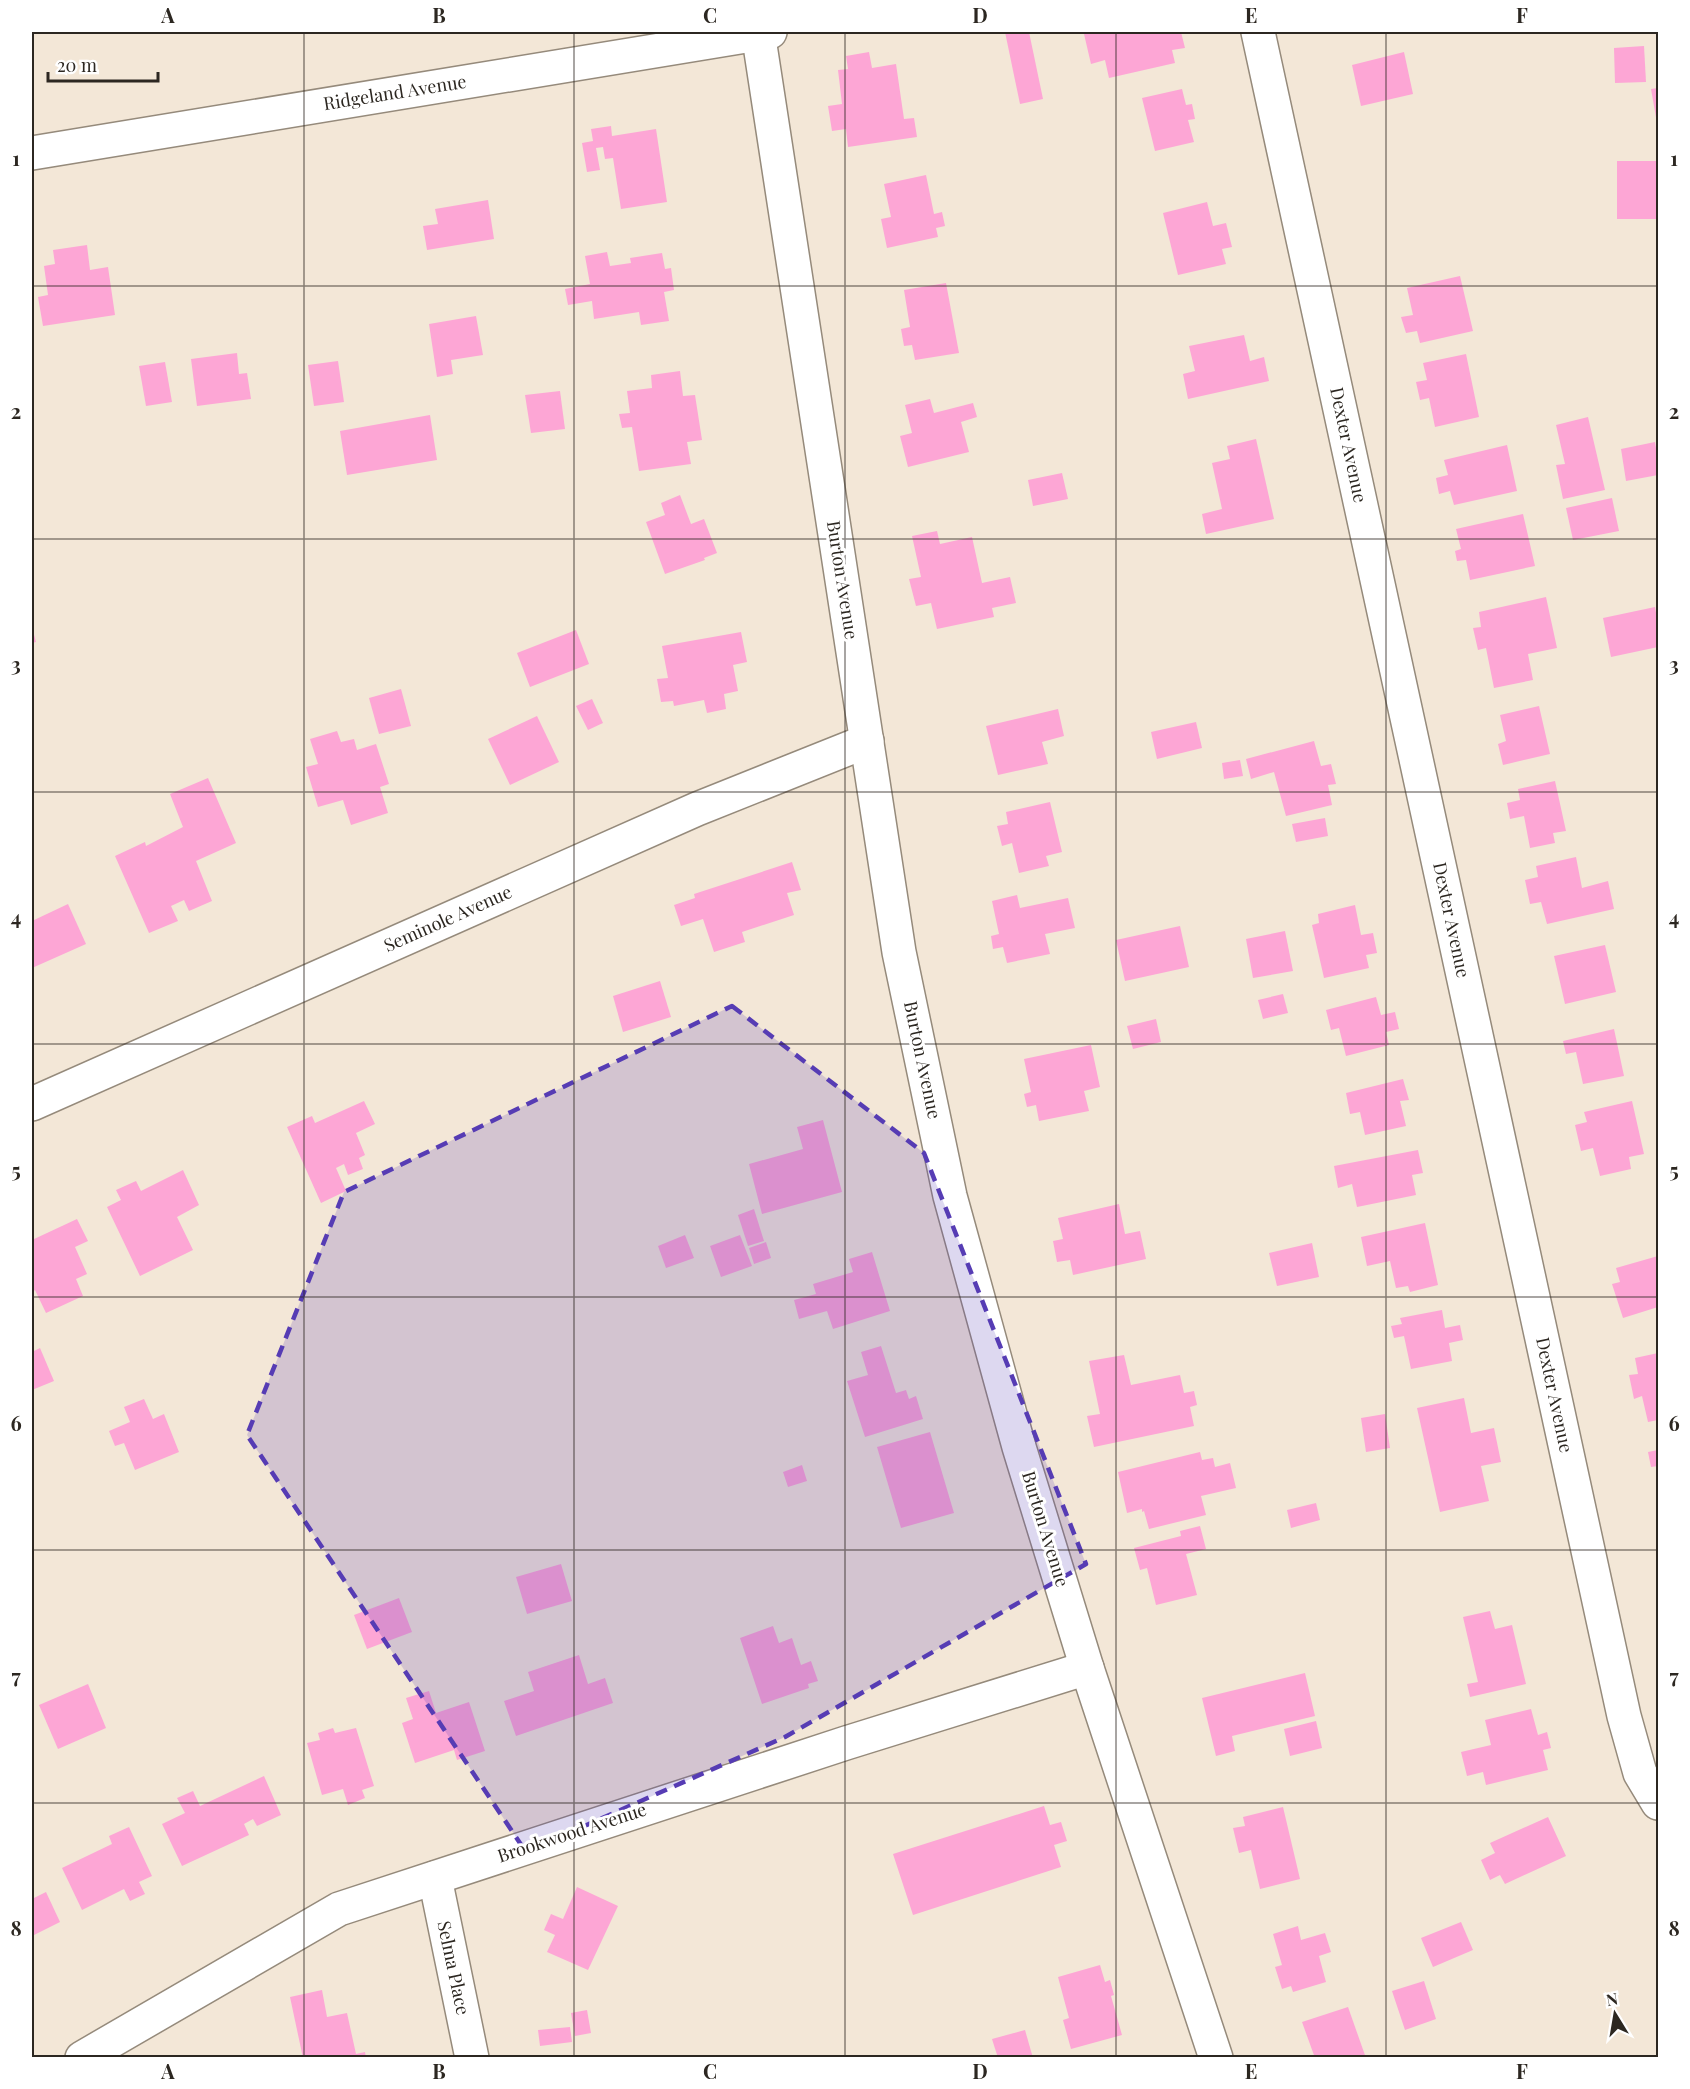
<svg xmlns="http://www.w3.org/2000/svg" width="1690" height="2089" font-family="'Playfair Display',serif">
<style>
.building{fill:#fda6d5}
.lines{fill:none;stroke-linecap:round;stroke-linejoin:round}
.street-casing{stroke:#958a7b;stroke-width:36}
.street{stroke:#fff;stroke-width:33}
.marked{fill:#563cb4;fill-opacity:0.2;stroke:#563cb4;stroke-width:4.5;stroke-dasharray:12 8;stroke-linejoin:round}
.grid{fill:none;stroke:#2c2721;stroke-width:1.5;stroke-opacity:0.55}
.labels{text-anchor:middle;stroke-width:6;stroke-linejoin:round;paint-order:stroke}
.street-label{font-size:18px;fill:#2c2721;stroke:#fff}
.neatline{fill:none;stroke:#2c2721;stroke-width:2}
.grid-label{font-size:20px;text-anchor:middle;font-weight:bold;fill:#2c2721}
</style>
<rect width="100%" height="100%" fill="#f3e7d7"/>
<g class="building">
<path d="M1005,32H1029L1043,99L1020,104Z"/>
<path d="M1095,32H1181L1185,48L1172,50L1175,63L1109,78L1105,60L1091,64L1084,34Z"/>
<path d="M1644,46L1646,82L1615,83L1614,48Z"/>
<path d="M869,52L872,68L896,64L904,119L914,118L917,137L848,147L846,129L832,131L828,106L842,104L838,70L848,69L846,56Z"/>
<path d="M1404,52L1413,94L1361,106L1352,65Z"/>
<path d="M1658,88V122L1657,123L1651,89Z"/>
<path d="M1182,89L1186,105L1192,104L1195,119L1188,120L1194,142L1155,151L1142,98Z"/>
<path d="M611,126L612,136L656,129L667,202L621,209L613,158L605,159L603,147L596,148L600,170L587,172L582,143L593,141L591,129Z"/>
<rect x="1617" y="161" width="41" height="58"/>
<path d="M926,175L934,214L942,212L945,226L936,228L938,237L887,248L881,219L891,217L884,184Z"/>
<path d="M488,200L494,239L427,250L423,226L438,224L435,209Z"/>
<path d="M1207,202L1213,226L1226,223L1232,247L1222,249L1226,264L1178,275L1163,213Z"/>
<path d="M87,245L90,270L108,267L115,315L43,326L38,297L48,295L44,266L55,264L53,250Z"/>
<path d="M607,252L610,266L631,263L630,258L662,253L665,269L671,268L674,290L664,292L669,321L641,325L639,312L594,319L592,301L568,305L565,289L590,284L585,256Z"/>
<path d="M1460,276L1473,331L1420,343L1417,331L1406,333L1401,317L1413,315L1407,288Z"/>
<path d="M946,283L959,353L915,360L912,345L904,346L901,329L910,327L904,290Z"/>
<path d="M476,316L483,355L451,360L453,374L437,377L429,324Z"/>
<path d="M1244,335L1250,361L1264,357L1269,381L1188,399L1183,374L1195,371L1189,346Z"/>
<path d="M237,353L239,374L247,373L251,399L197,406L191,359Z"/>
<path d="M1466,354L1479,417L1435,427L1429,398L1420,400L1416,382L1427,380L1423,363Z"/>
<path d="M338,361L344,402L314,406L308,365Z"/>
<path d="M165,362L172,402L146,406L139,366Z"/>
<path d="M680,371L683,396L695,395L702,440L687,442L691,464L639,471L632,427L622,428L619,414L630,413L627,391L652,388L651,375Z"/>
<path d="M560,391L565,429L531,433L525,395Z"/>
<path d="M930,399L934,413L973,403L977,417L961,422L969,452L908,467L900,436L912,433L905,405Z"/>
<path d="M430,415L437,460L347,475L340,431Z"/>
<path d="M1588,417L1605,490L1563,499L1556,465L1565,464L1556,425Z"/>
<path d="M1256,439L1274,519L1206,534L1202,514L1222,509L1212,463L1230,459L1227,446Z"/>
<path d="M1655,442L1658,461V475L1626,481L1621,449Z"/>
<path d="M1507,445L1517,491L1454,505L1450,491L1439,494L1436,478L1448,475L1444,460Z"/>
<path d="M1062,473L1068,499L1033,506L1028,480Z"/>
<path d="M680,495L691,524L704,519L717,553L704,558L705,560L665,574L646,522L665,515L661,503Z"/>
<path d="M1612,498L1619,531L1573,540L1566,508Z"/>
<path d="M1523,514L1535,566L1470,580L1466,560L1457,561L1455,551L1461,549L1456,529Z"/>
<path d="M937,531L940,544L972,537L982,583L1010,577L1016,603L992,608L994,617L937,629L931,603L916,606L909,579L921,577L912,536Z"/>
<path d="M1546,597L1557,648L1528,654L1533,680L1494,688L1486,648L1478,650L1473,628L1481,627L1479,612Z"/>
<path d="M1655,607L1658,624V647L1611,657L1603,618Z"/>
<path d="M32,627L36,642L32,643Z"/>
<path d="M576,630L589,664L530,687L517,653Z"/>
<path d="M741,632L747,662L733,665L738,691L724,694L726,709L707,713L704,700L674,706L673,701L661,702L657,679L668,678L662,646Z"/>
<path d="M401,689L411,726L379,734L369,698Z"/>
<path d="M592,699L603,723L588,730L576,706Z"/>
<path d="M1539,706L1550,754L1503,765L1498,744L1506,741L1500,715Z"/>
<path d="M1058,709L1064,736L1042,742L1048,764L998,775L986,726Z"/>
<path d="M537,716L559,762L510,785L488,739Z"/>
<path d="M1196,722L1202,748L1157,759L1151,732Z"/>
<path d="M337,731L341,742L354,739L357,750L376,744L389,784L380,787L388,813L351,825L343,800L318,807L306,767L318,764L310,739Z"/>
<path d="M1314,741L1321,766L1331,764L1336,784L1328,785L1332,805L1286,816L1274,772L1251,779L1246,759Z"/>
<path d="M1240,760L1243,776L1224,779L1222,763Z"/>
<path d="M208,778L236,843L196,861L212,901L189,911L184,900L171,906L178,921L149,933L115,856L145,842L146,846L183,827L170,794Z"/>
<path d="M1555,781L1566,831L1553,833L1555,843L1530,848L1524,816L1510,819L1507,803L1520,800L1518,789Z"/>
<path d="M1050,802L1062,852L1046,856L1049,866L1019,873L1012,843L1002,846L997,826L1008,824L1006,812Z"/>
<path d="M1325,818L1328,836L1296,842L1292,824Z"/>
<path d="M1576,857L1582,888L1608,881L1614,909L1547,924L1541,902L1530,904L1525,880L1538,877L1536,866Z"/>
<path d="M792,862L801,890L787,893L794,915L742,932L745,942L714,952L703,919L681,926L674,905L695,898L694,894Z"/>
<path d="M1017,895L1020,908L1068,898L1075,928L1045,934L1050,954L1007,963L1003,947L993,949L991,936L999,934L992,901Z"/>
<path d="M68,904L86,944L32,968V921Z"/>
<path d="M1355,905L1361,935L1373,933L1377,953L1366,955L1369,968L1324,978L1312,925L1319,923L1318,914Z"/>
<path d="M1180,926L1189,967L1125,981L1116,940Z"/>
<path d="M1285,931L1293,971L1253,978L1246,939Z"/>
<path d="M1605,945L1616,992L1565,1004L1554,956Z"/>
<path d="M660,981L671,1017L623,1032L613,996Z"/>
<path d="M1283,994L1288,1013L1263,1019L1258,1000Z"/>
<path d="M1376,997L1381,1015L1395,1012L1399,1029L1386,1032L1389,1045L1346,1056L1339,1028L1331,1030L1326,1010Z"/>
<path d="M1156,1019L1161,1042L1133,1049L1127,1026Z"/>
<path d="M1614,1029L1624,1076L1583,1084L1576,1052L1566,1054L1563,1041Z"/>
<path d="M1091,1045L1100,1087L1084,1091L1089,1111L1039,1121L1036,1105L1027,1107L1024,1094L1031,1092L1024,1059Z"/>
<path d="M1403,1079L1409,1100L1400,1101L1406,1126L1365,1135L1360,1112L1350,1114L1346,1093Z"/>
<path d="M364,1101L375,1124L356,1133L365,1155L359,1158L363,1169L348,1175L344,1164L336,1168L346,1191L321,1203L287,1127L312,1116L315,1123Z"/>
<path d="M1632,1101L1644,1154L1629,1157L1631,1169L1600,1176L1593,1148L1581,1151L1575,1125L1587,1122L1584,1112Z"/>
<path d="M823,1120L842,1192L762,1214L749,1164L803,1149L797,1127Z"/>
<path d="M1418,1150L1423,1173L1412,1175L1416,1195L1357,1207L1352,1184L1338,1188L1334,1166Z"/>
<path d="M183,1170L199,1205L177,1217L193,1250L140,1276L107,1207L121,1200L116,1190L136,1181L141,1191Z"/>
<path d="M1119,1204L1125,1234L1140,1231L1146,1259L1073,1275L1070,1260L1057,1262L1053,1241L1063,1239L1058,1218Z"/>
<path d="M754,1209L764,1241L748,1246L738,1215Z"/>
<path d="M77,1219L88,1241L75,1247L87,1274L76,1279L83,1296L46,1313L35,1290L32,1292V1240Z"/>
<path d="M1425,1223L1438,1285L1410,1292L1408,1286L1396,1288L1390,1261L1367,1266L1361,1237Z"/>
<path d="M685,1235L694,1258L666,1268L658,1246Z"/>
<path d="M740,1235L752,1266L721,1277L710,1246Z"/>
<path d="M766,1242L771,1258L754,1264L749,1248Z"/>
<path d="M1312,1243L1319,1277L1277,1286L1269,1253Z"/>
<path d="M872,1252L890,1311L833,1329L827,1311L799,1319L794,1300L816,1294L813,1284L853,1272L849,1259Z"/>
<path d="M1658,1256V1307L1623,1318L1612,1284L1620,1282L1616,1268Z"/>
<path d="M1442,1310L1445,1328L1460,1325L1463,1340L1449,1343L1452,1361L1411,1369L1404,1336L1394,1338L1391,1326L1402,1324L1400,1318Z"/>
<path d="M881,1346L896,1393L906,1390L909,1399L916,1396L923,1419L865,1437L847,1381L868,1375L861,1352Z"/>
<path d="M40,1348L54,1381L32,1390V1352Z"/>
<path d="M1658,1353V1420L1648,1422L1642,1396L1634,1399L1629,1375L1638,1374L1635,1358Z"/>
<path d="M1124,1355L1131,1385L1180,1375L1184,1393L1194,1391L1197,1405L1190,1407L1194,1426L1094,1447L1087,1416L1100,1414L1089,1361Z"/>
<path d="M1464,1398L1471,1433L1494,1428L1501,1462L1481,1466L1489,1501L1440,1512L1417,1408Z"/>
<path d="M144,1399L153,1419L164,1414L179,1452L135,1470L124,1443L115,1446L109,1431L130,1422L124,1407Z"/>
<path d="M1385,1414L1390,1448L1366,1452L1361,1418Z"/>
<path d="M930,1432L954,1513L901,1528L877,1447Z"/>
<path d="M1658,1450V1466L1651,1467L1648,1452Z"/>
<path d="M1200,1452L1202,1460L1213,1458L1215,1467L1230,1463L1236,1488L1201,1496L1206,1515L1149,1529L1144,1511L1142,1512V1509L1127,1513L1118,1472Z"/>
<path d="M802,1465L807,1481L788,1487L783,1472Z"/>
<path d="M1316,1503L1320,1520L1291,1528L1287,1510Z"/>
<path d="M1200,1526L1206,1549L1186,1554L1197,1595L1156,1605L1147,1568L1140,1570L1134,1548L1181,1536L1180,1531Z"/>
<path d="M561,1564L572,1601L527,1614L516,1577Z"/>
<path d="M399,1598L412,1632L367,1649L354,1615Z"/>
<path d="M1490,1611L1495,1629L1512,1625L1526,1684L1470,1697L1467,1684L1478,1682L1463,1617Z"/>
<path d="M773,1626L779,1643L792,1638L801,1665L811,1661L818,1681L808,1684L809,1688L762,1704L740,1638Z"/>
<path d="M579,1655L588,1684L605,1678L613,1703L516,1736L504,1701L534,1691L528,1672Z"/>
<path d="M1305,1673L1315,1716L1232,1736L1235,1751L1216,1756L1202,1698Z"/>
<path d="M88,1684L106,1728L58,1749L39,1705Z"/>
<path d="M429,1691L436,1713L469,1702L485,1751L457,1760L454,1750L415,1763L402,1723L413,1719L406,1698Z"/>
<path d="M1531,1709L1538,1735L1547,1732L1551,1748L1543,1750L1548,1770L1486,1785L1483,1772L1467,1776L1461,1752L1491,1745L1485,1720Z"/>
<path d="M1316,1721L1322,1748L1290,1756L1284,1729Z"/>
<path d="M333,1728L335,1733L356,1728L374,1786L362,1790L365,1798L348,1805L343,1789L322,1795L307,1743L320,1740L318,1733Z"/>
<path d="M264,1776L281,1815L257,1826L253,1819L244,1824L249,1835L182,1866L162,1824L185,1813L177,1798L193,1791L200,1806Z"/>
<path d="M1044,1806L1050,1825L1061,1822L1067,1841L1054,1845L1061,1867L913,1915L893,1854Z"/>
<path d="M1283,1807L1300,1879L1260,1889L1251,1850L1239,1853L1233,1828L1245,1826L1243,1817Z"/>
<path d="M1548,1817L1566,1856L1505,1884L1500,1875L1490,1880L1481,1860L1495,1853L1490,1843Z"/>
<path d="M129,1827L152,1876L139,1882L145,1894L130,1901L124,1889L82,1910L62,1868L112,1844L109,1836Z"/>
<path d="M577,1887L618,1906L588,1970L547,1952L555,1935L544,1930L551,1914L563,1919Z"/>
<path d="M46,1892L60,1922L32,1936V1899Z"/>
<path d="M1461,1922L1473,1950L1433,1967L1421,1938Z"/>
<path d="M1298,1926L1301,1940L1325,1933L1331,1952L1319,1956L1326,1982L1293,1992L1291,1986L1282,1989L1275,1967L1282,1965L1273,1934Z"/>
<path d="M1100,1965L1105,1982L1110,1980L1114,1995L1111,1996L1122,2035L1071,2049L1063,2020L1069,2018L1058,1977Z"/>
<path d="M1424,1981L1436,2019L1405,2030L1392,1991Z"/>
<path d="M322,1990L327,2017L347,2013L356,2054L365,2052L366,2058H303L290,1997Z"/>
<path d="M1348,2007L1366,2058H1315L1302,2022Z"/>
<path d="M587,2010L591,2033L575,2036L571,2013Z"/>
<path d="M570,2027L572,2042L540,2046L538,2030Z"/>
<path d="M1025,2030L1033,2058H998L992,2039Z"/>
</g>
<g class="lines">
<defs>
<g id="street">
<path d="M758,32L899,952L950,1196L1019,1447L1087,1668L1216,2058"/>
<path d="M1258,32L1624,1716L1640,1773L1658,1803"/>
<path d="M32,153L770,32"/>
<path d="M32,1104L697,809L867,741"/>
<path d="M435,1878L472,2058"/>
<path d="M82,2058L339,1909L846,1743L1087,1668"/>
</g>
</defs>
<use href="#street" class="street-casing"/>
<use href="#street" class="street"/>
</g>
<path class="marked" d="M732,1006L924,1153L1086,1564L785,1737L526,1852L247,1435L344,1192Z"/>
<path class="grid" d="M304,32V2058M574,32V2058M845,32V2058M1116,32V2058M1386,32V2058M32,286H1658M32,539H1658M32,792H1658M32,1044H1658M32,1297H1658M32,1550H1658M32,1803H1658"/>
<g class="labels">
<g class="street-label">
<text transform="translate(395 93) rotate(-9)" y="6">Ridgeland Avenue</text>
<text transform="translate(1348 445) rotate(78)" y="6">Dexter Avenue</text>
<text transform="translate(842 580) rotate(81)" y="6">Burton Avenue</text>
<text transform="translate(448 919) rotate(-24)" y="6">Seminole Avenue</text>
<text transform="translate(1451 920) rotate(78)" y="6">Dexter Avenue</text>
<text transform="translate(922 1060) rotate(78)" y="6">Burton Avenue</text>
<text transform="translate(1554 1395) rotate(78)" y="6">Dexter Avenue</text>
<text transform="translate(1045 1529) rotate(73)" y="6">Burton Avenue</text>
<text transform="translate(572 1833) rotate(-18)" y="6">Brookwood Avenue</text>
<text transform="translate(453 1968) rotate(78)" y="6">Selma Place</text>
</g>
</g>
<rect width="1690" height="2089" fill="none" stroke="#ffffff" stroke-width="66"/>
<g transform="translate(1615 2014) rotate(349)" stroke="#ffffff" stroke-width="4.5" paint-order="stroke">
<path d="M0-4.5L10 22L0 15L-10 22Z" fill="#2c2721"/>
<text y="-9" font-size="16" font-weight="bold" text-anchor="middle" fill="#2c2721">N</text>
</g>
<path d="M48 72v9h110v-9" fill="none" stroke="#2c2721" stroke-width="3"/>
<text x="57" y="72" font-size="18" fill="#2c2721" stroke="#ffffff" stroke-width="4.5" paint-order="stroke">20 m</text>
<rect x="33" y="33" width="1624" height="2023" class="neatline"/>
<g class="grid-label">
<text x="168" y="23">A</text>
<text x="439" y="23">B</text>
<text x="710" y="23">C</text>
<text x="980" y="23">D</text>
<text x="1251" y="23">E</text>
<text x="1522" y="23">F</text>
<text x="16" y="166">1</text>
<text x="1674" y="166">1</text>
<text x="16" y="419">2</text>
<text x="1674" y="419">2</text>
<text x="16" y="672">3</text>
<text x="1674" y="672">3</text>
<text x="16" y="925">4</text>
<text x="1674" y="925">4</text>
<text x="16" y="1178">5</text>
<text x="1674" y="1178">5</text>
<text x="16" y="1431">6</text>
<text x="1674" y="1431">6</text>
<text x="16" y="1684">7</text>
<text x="1674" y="1684">7</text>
<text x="16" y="1936">8</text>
<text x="1674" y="1936">8</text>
<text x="168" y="2079">A</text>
<text x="439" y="2079">B</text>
<text x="710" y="2079">C</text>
<text x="980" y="2079">D</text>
<text x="1251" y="2079">E</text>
<text x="1522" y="2079">F</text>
</g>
</svg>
